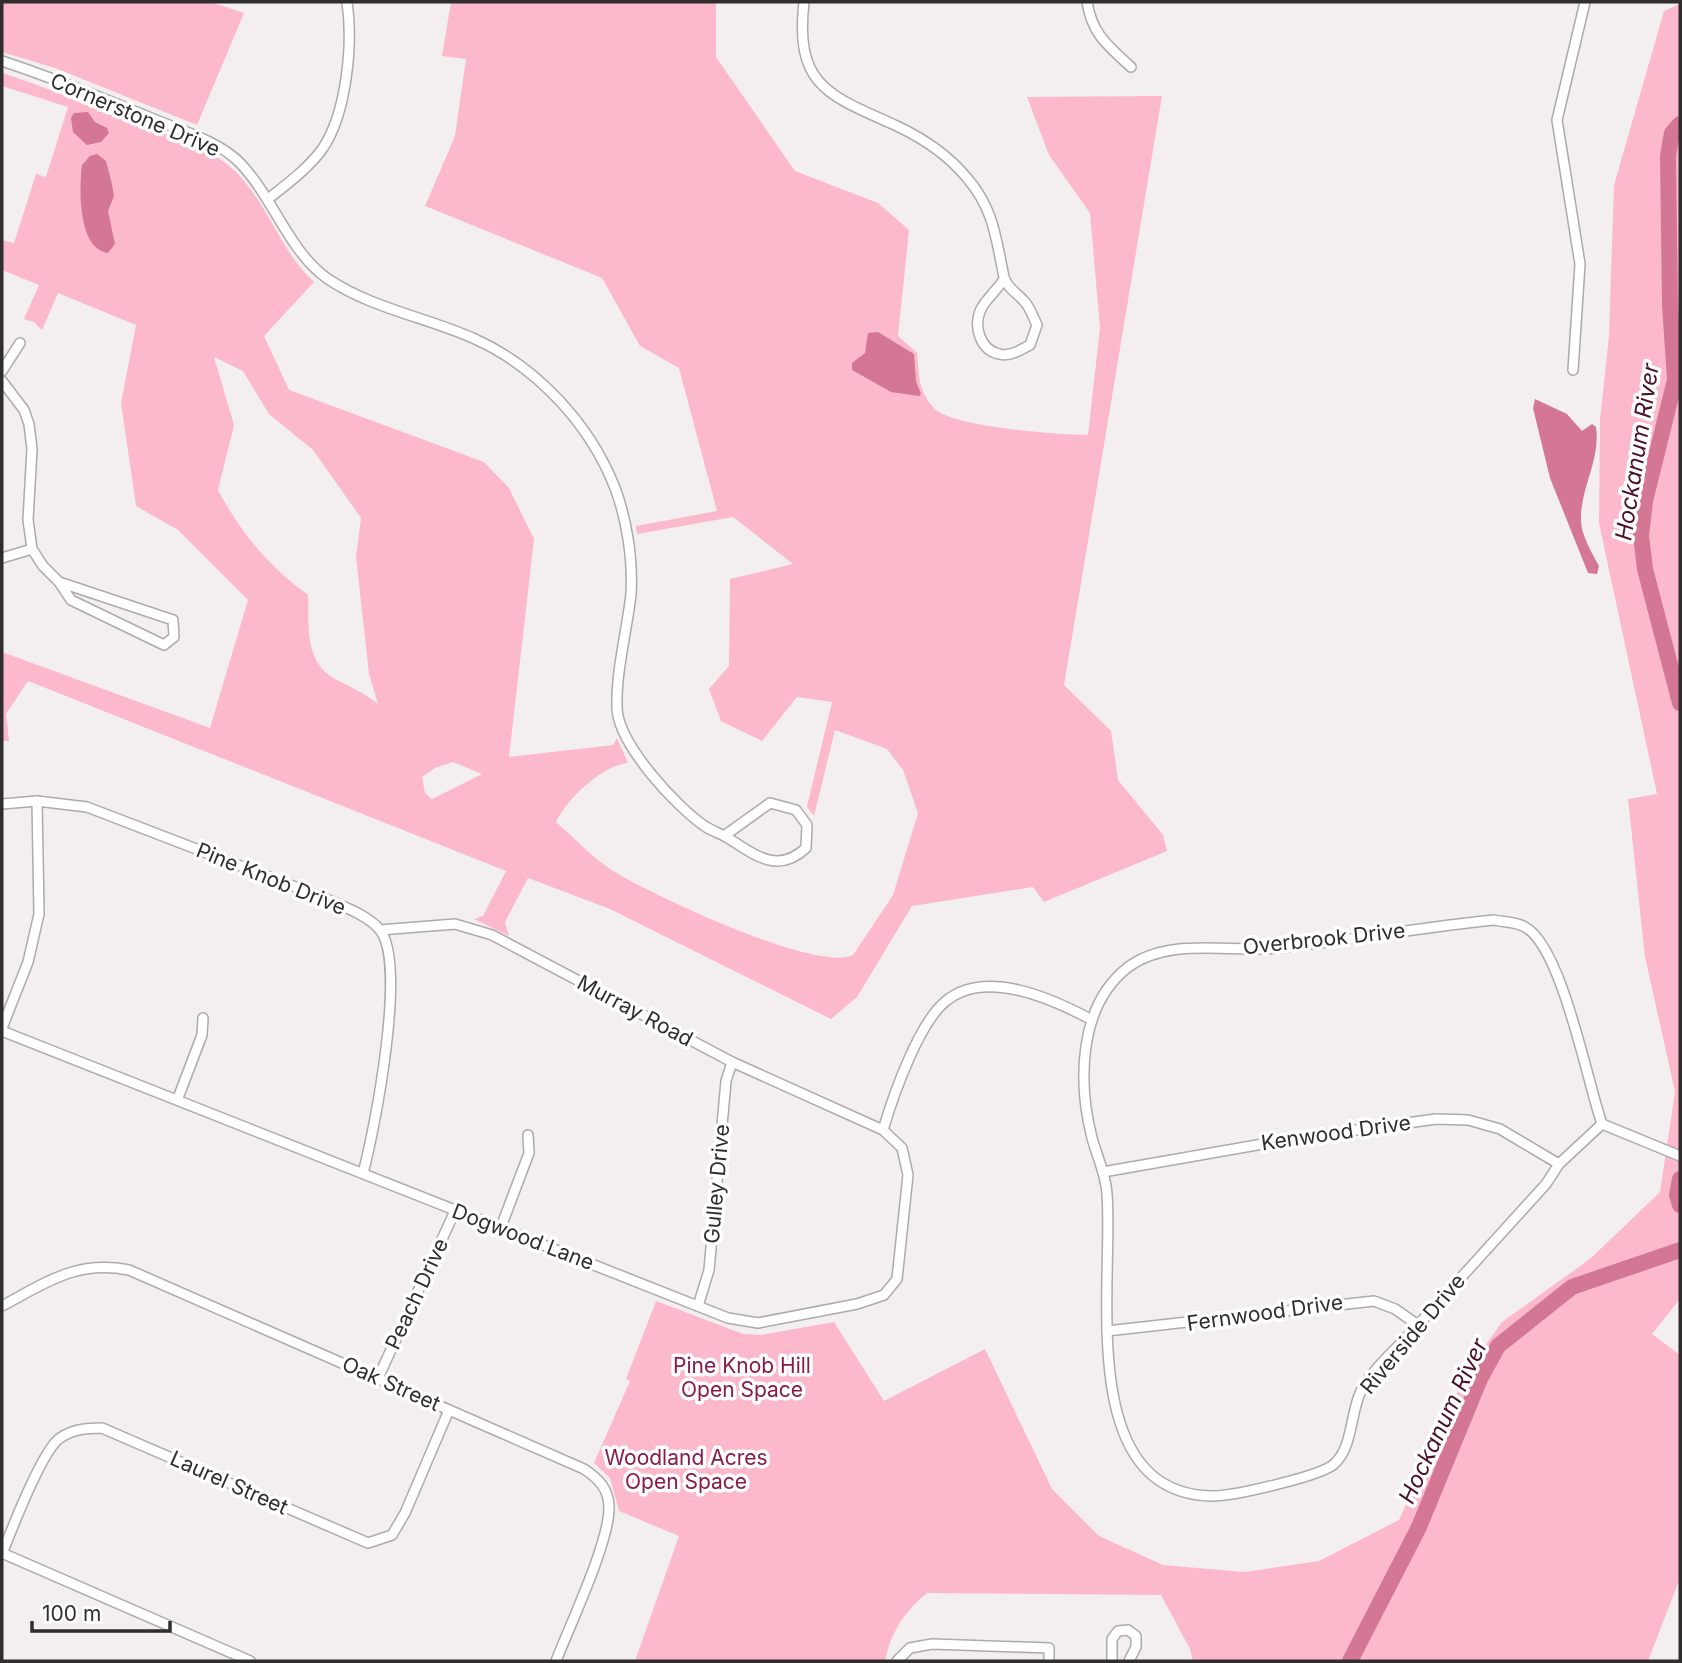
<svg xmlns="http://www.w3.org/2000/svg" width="1682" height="1663" font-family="Inter,sans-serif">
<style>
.green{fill:#fcb9cb;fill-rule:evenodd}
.water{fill:#d47794}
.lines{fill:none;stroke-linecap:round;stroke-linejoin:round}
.river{stroke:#d47794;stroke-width:16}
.street-casing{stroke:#afa9ab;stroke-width:12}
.street{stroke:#fff;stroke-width:9}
.labels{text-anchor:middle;stroke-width:7;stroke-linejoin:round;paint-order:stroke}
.street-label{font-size:21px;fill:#2f2d2d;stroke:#fff}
.park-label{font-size:21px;fill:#891a49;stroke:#fff}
.water-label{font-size:23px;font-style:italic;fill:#4a1027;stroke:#fff}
</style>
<rect width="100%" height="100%" fill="#f3eeef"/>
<g class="green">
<path d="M2,2H211L244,13L197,125L55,68L2,52Z"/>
<path d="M451,2H716V57L795,171L878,203L909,230L898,336L917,353C919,375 918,391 934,408C950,427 1060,435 1088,435L1100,328L1090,213L1049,155L1027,97L1162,96L1064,685L1111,731L1118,780L1163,835L1167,851L1044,902L1033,887L912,906L857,997L831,1019L610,909L528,878L505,922L509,936L474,919L483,916L506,871L28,681L6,714L9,741H2V652L210,728L248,600L178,530L136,506L121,403L136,325L58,293L42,330L34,322L24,319L39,285L2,270V240L14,243L36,174L46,177L68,107L2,86V73C41,85 78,101 116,117C156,133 206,142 237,173C268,205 281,252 314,282L264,336L289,390L484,462L509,488L534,539L509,757L613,745L617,738L628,763C602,765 567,799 556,822C574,838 593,858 613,871C651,894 816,973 853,955L893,895L918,813L903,770L887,749L835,730L814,816L807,807L832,702L797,697L762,741L721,721L709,689L729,666L730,579L793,564L733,517L637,534L636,526L717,511L679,368L640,346L602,278L425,206L455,136L466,59L442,56ZM214,357L243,371L269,414L313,450L361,518L356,557L369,674L378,704C364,693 351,687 335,679C304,662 309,625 308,595C268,566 241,533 218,490L234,425ZM453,762L482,774L432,799L425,793L422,777L435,768Z"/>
<path d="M1680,4V1299L1652,1334L1680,1355V1578L1648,1661H1193L1190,1649L1161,1595L927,1593C904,1612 891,1632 885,1661H635L679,1536L619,1511L610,1478L594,1463L630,1381L626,1379L656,1301L743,1334L760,1335L834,1322L884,1401L985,1349L1052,1489L1099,1536L1163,1565L1244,1572L1319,1561L1399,1520L1467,1371L1502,1322L1590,1259L1660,1192L1675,1092L1645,957L1628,799L1657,794L1599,523L1600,420L1609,336L1614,185L1664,11Z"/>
</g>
<g class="water">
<path d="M88,112L95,122L107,128L109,133L101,142L87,145L73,132L71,118L74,113Z"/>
<path d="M97,154L106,161L112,184L114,196L108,211L115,244L108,253C78,249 79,189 82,165L90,156Z"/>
<path d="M878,332L914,354L916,381L921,394L919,396L891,392L852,370V363L865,353L868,333Z"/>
<path d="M1535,399L1567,414L1582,431L1592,424L1596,427C1601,459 1580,488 1581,520C1581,535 1592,553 1599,566L1597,574L1588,573L1550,478L1533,408Z"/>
</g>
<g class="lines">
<g class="river">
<path d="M1680,124L1672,133L1668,156L1670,305L1675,380L1645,501L1641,536L1645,569L1680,703"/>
<path d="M1680,1179L1677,1195L1680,1205"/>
<path d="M1350,1661L1419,1527L1480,1379L1498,1346L1572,1287L1680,1250"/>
</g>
<defs>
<g id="street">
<path d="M804,2C794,89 832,96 899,127C924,139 949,156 967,178C994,209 996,239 1004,277C1007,288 1017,293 1024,301C1030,307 1033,317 1037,325L1030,345C1020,350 1010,357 999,354C980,350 973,326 981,309C986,299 998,289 1004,279"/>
<path d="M1087,2C1092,34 1108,46 1131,67"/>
<path d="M2,61C54,78 105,99 156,120C183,131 220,142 240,163C273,197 289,252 328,279C373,309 426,317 475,339C537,367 590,424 615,488C627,520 633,560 631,594C627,631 616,670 617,707C617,743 677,808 706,827C713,831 721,834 728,838C756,856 778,874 806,848L807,825L796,810L770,803L724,836"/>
<path d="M268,199C287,184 309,168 323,148C347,112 353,43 347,2"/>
<path d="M1573,370L1580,264L1557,120L1585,2"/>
<path d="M2,371L20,343"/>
<path d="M2,381L24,410L29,424L32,449L28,520L32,549L43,566L59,582L71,600L164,645L174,637L173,620L59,582"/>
<path d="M2,558L32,549"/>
<path d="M2,804L37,801L87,807L324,898C341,906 367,914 380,930C407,964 375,1128 363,1173"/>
<path d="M1494,920C1503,922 1517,922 1525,927C1562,947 1587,1081 1602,1124L1559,1164L1546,1184C1500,1235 1454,1285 1408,1336C1393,1352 1371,1371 1361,1391C1350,1413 1353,1449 1333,1465C1317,1477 1233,1496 1213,1496C1074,1495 1114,1282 1107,1194C1106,1174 1097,1157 1092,1138C1078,1083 1078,1007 1127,968C1168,936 1230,953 1277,948C1349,941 1421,927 1494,920Z"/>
<path d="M2,1028L28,962L39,914L37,801"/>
<path d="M2,1031L728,1318L758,1323L857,1304L884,1295L897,1279L908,1175L902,1148L883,1130L732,1062L492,935L455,924L380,930"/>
<path d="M178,1098L202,1035L203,1018"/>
<path d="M1602,1124L1680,1156"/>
<path d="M883,1130C893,1096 919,1022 946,1001C986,968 1053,999 1092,1020"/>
<path d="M1103,1172L1291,1139L1436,1119L1468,1120L1500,1129L1559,1164"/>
<path d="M501,1227L529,1153L528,1135"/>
<path d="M2,1306C47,1282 76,1260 129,1270L584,1469C599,1479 609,1489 609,1508C609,1543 570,1625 556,1661"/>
<path d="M698,1306L709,1270L726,1081L732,1062"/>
<path d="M1107,1331L1374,1301L1395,1309L1418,1325"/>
<path d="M378,1378L455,1211"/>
<path d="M2,1553L250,1661"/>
<path d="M2,1554C11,1531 42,1450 60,1438C73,1429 87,1428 102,1428L368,1543L392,1535L405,1513L449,1410"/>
<path d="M897,1661L910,1648L932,1644L1049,1648V1661"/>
<path d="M1112,1661V1639L1118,1631L1128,1630L1136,1636V1647L1129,1661"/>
</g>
</defs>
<use href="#street" class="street-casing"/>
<use href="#street" class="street"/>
</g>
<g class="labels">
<g class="street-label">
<text transform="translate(135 115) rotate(23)" y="7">Cornerstone Drive</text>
<text transform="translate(271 879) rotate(22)" y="7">Pine Knob Drive</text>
<text transform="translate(1324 939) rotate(-6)" y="7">Overbrook Drive</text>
<text transform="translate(635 1011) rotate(28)" y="7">Murray Road</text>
<text transform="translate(1336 1133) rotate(-8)" y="7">Kenwood Drive</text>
<text transform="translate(717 1184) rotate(-85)" y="7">Gulley Drive</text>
<text transform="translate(523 1237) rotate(21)" y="7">Dogwood Lane</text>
<text transform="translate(417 1294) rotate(-65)" y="7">Peach Drive</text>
<text transform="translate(1265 1313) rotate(-8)" y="7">Fernwood Drive</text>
<text transform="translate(1413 1334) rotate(-50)" y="7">Riverside Drive</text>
<text transform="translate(391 1384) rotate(24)" y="7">Oak Street</text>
<text transform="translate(229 1483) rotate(24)" y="7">Laurel Street</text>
</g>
<g class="park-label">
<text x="742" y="1373">Pine Knob Hill<tspan x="742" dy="24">Open Space</tspan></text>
<text x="686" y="1465">Woodland Acres<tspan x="686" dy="24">Open Space</tspan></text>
</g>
<g class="water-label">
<text transform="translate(1637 452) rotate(-81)" y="8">Hockanum River</text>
<text transform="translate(1443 1421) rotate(-65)" y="8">Hockanum River</text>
</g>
</g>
<rect width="1682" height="1663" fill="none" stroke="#2f2d2d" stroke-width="7"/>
<path d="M32 1621v10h138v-10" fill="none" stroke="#2f2d2d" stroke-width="3.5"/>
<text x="42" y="1621" font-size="21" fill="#2f2d2d" stroke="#ffffff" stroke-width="5" paint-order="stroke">100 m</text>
</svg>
